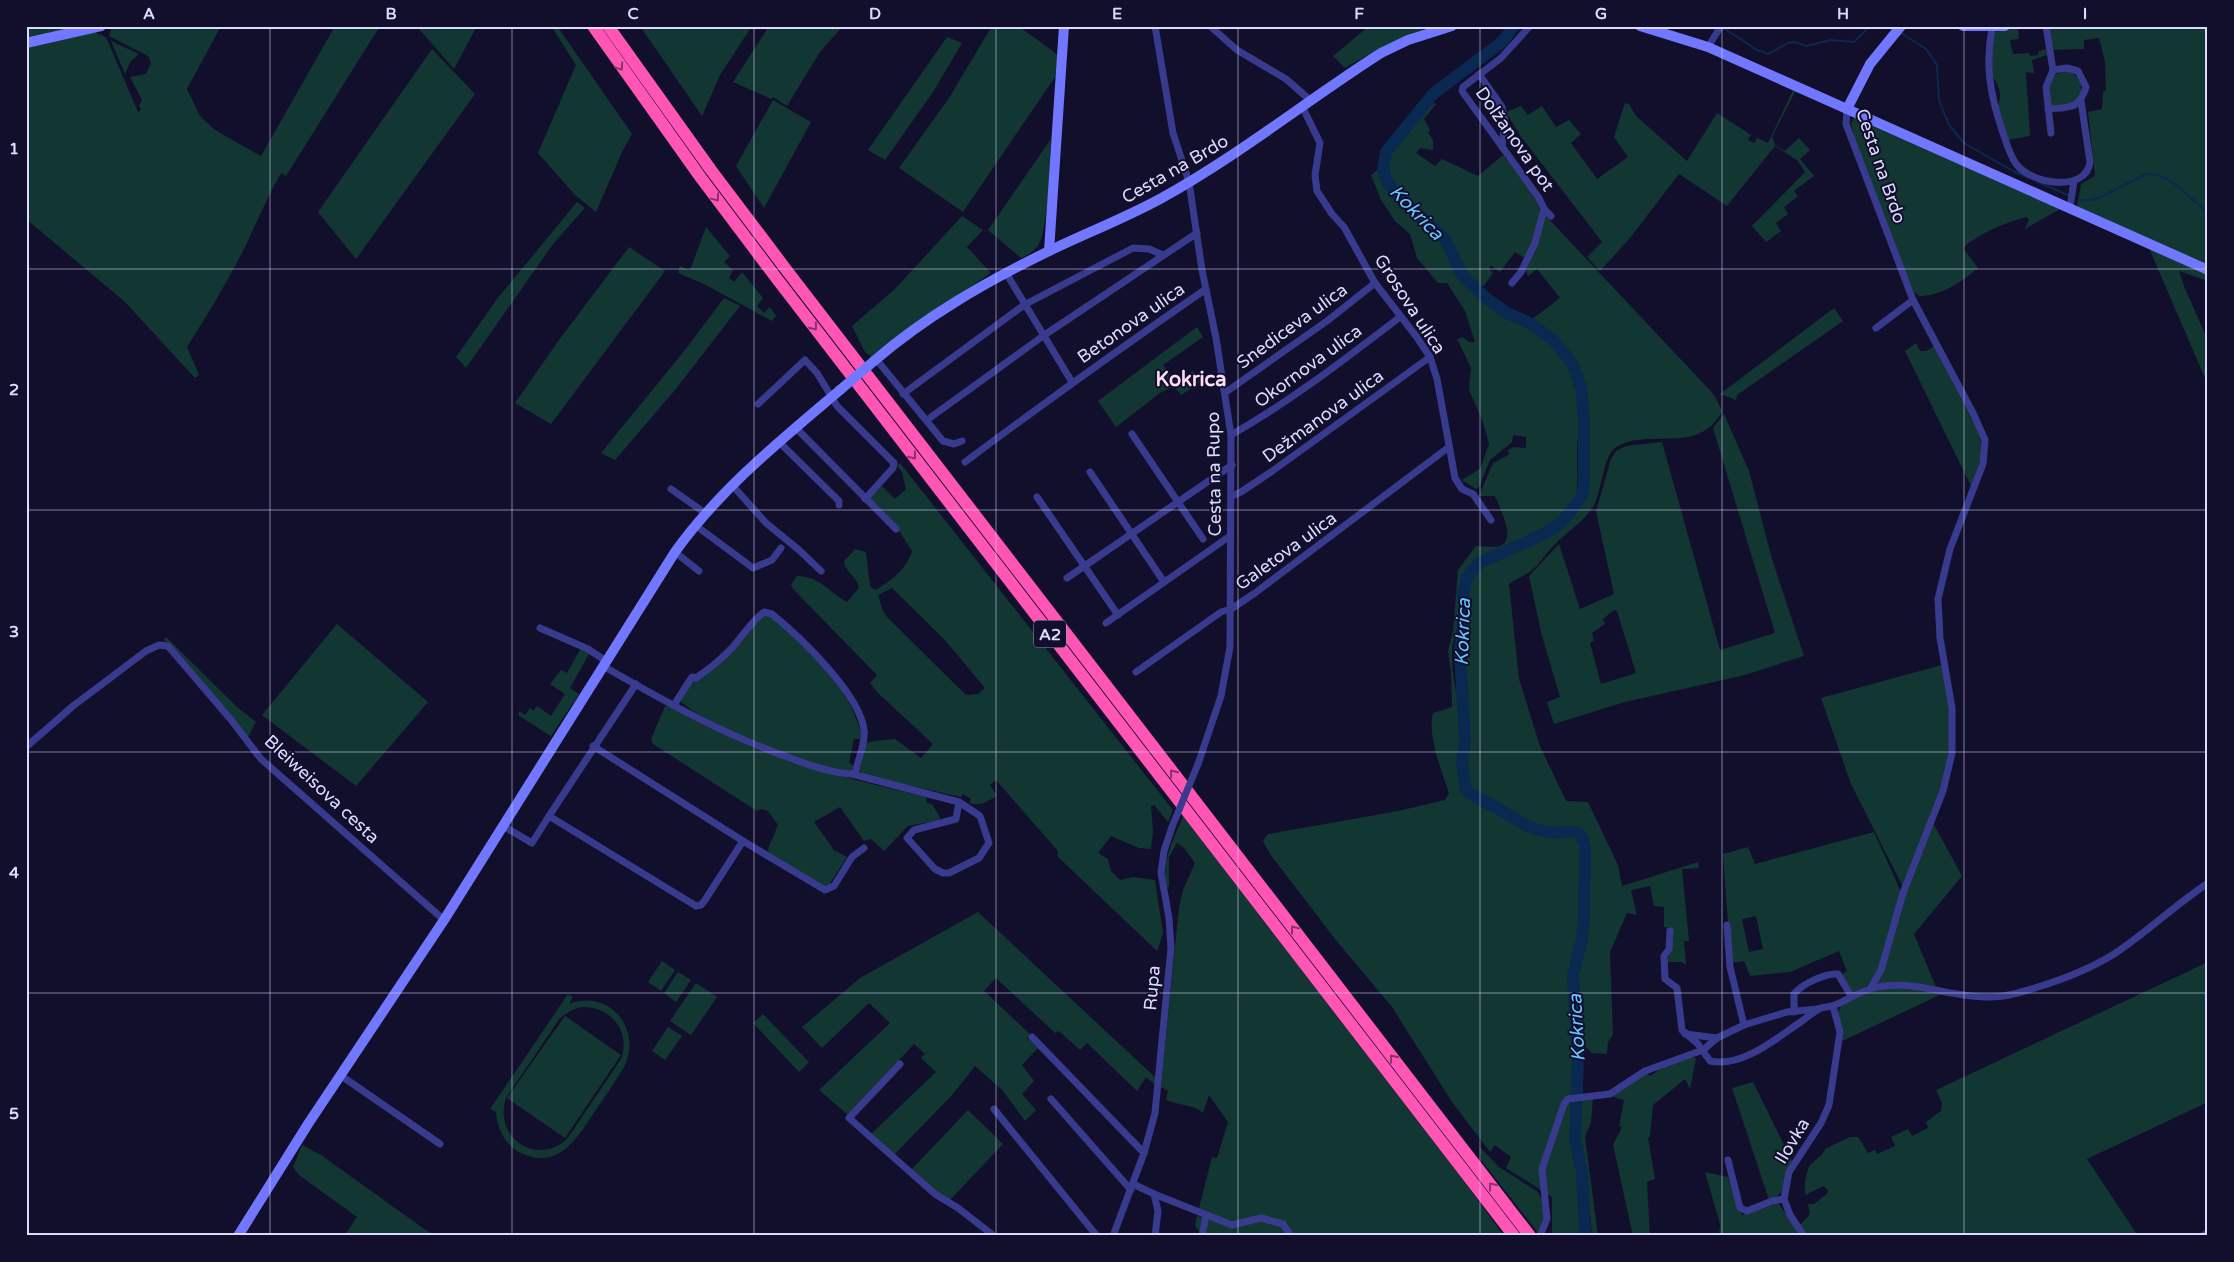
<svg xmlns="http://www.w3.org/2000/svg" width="2234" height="1262" font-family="'Varela Round',sans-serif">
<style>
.green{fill:#123632;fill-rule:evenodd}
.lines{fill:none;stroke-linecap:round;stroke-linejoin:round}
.stream{stroke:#092951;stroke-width:2}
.river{stroke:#092951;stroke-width:12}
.street{stroke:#383b8d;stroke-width:7}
.secondary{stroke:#7178ff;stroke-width:10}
.highway{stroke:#ff55b4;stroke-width:12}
.street-bridge{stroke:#383b8d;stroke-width:7}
.secondary-bridge{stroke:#7178ff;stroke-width:10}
.oneway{stroke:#883270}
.grid{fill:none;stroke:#dcdaff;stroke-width:1;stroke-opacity:0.55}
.labels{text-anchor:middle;stroke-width:4;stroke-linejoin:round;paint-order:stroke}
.shield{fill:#120f2c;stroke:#9f9dc0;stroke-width:1}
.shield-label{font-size:16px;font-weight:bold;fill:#dcdaff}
.street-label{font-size:18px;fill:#dcdaff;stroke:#120f2c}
.water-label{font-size:19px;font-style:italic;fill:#68c5ff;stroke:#120f2c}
.quarter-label{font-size:20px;font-weight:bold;fill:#ffdcf5;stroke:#120f2c}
.neatline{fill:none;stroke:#dcdaff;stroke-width:2}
.grid-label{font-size:16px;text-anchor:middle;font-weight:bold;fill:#dcdaff}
</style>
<rect width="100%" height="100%" fill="#120f2c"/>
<g class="green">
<path d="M26,26H93L26,42Z"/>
<path d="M112,26H221L187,89L200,116L215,130L261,156L335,26H380L286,176L281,173C268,196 258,219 247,243C229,279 209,313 187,347L199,375L195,378L124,301L26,219V45L92,31L106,37L138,112L141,110L139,105L142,100L130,77L146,74L151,63L148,56L109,36Z"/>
<path d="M421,26H477L454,69L419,29Z"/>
<path d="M551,26H557L632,134L623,150L596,212L575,195L538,153L576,65Z"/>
<path d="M640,26H652L654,29L656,26H752L720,75L702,116Z"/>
<path d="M769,26H843L820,52L787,106L773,97L771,99L733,82Z"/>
<path d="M992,26H1018L1053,51L1058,56L1055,77L963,212L899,168L949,98Z"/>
<path d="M1369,26H1430L1386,45L1345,68L1333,56Z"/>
<path d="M2046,26H2208V266L2077,206L2081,184L2095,176L2088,112L2102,109L2103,92L2106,90L2105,62L2099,38L2084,40V49L2050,50Z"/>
<path d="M2018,28L2019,39L2010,40L2013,54L2029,53L2030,56L2038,55L2039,51L2046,49L2047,55L2032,60L2034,73L2026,72L2030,136L2008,140L1997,109C2003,93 2000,85 1989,73L1994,32Z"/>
<path d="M947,37L962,43L933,92L885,160L868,150Z"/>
<path d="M111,41L139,54L131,61L125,74Z"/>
<path d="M432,49L475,94L356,259L318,212Z"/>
<path d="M2066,71L2074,74L2081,83V95L2072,104L2051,107L2048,89L2054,75Z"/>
<path d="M1793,90L1795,92L1772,137L1775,145L1785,151L1799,138L1810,150L1800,159L1814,176L1794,191L1798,196L1784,207L1788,214L1776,223L1781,231L1766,242L1752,226L1805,172L1798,161L1775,146L1727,206L1679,174L1630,238L1600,271L1587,257L1602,242L1519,134L1506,112L1521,106L1528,115L1542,106L1556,127L1569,120L1581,134L1571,143L1597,179L1628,157L1614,137L1625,103L1629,104L1636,116L1687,161L1717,113L1751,135L1748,140L1754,143L1757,138L1768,143Z"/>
<path d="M773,100L811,122L764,208L736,166Z"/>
<path d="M1434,103L1436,104L1424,119L1430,130L1428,133L1433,140V150L1420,148L1416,153L1435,166L1442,159L1478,176L1503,155C1513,168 1538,195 1540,211C1542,226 1532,245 1526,259L1515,252L1500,272L1491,265L1489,269L1493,273L1482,288C1476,282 1468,276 1463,269C1454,257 1452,243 1441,232C1425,215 1402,202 1390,181C1376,156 1417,118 1434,103Z"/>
<path d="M1854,118L2060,209L2025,229L2029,219L2026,217C2004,223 1979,233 1963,248L1978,268C1961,282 1942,296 1920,296L1914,292L1904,270L1854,137L1851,123Z"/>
<path d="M1051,139C1049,163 1049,225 1039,244C1035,251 1028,255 1021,258L988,230Z"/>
<path d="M1380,168C1391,203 1427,217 1447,246C1456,260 1457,275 1470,288C1505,321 1565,332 1577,385C1582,410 1577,432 1577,457C1577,471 1579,487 1574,501C1562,530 1515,544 1489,556C1480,560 1468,565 1464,574C1457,586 1460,601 1460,614C1459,628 1452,640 1452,654C1451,684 1464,713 1462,743C1462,758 1456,783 1467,796C1473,804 1486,806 1494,810C1501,814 1506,819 1513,823C1530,834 1554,837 1574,834L1582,846L1578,905L1580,931L1568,979L1573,1042L1571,1130L1577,1169L1581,1236H1552V1197L1506,1168L1511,1157L1495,1145L1490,1152L1452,1102L1392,1007L1335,939L1270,854L1263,841L1268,834L1398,811L1445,800L1449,793C1442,772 1427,735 1433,713L1452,707L1451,673L1448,651L1453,631L1458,570L1476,546C1483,546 1494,548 1500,546C1516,539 1501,512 1497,500L1494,496H1479L1493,463L1510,454L1507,451L1513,447L1526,448V437L1513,435L1512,442L1490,460L1479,487L1476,489L1462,480L1480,469L1489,444L1483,422L1469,390L1471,368L1457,339L1463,337L1469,342H1475L1465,311L1447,283H1438L1417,258L1410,234L1395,221L1381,200L1371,175Z"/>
<path d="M577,202L585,208L553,244L466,368L456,357L497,299Z"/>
<path d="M1545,215L1704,384L1715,396L1722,411C1699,457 1647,426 1615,448C1603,457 1602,490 1594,505C1585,521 1567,532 1554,545C1546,553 1540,564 1531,571C1524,576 1516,579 1509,584L1519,679L1540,746L1566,801L1588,802L1618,865L1622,886L1698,862L1699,868L1682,869L1689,941H1684L1686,965L1682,962H1666L1671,951L1672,928L1664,927V907L1654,906L1650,886L1631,890L1637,915L1627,913L1610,952L1613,1035L1608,1042L1607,1054L1592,1053L1581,1043L1576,976L1586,941L1590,900L1586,882L1590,853L1587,841L1583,833L1577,830L1544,829L1532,826L1491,800L1480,797L1468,788L1464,764L1469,735L1465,678L1470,637L1468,586L1474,574L1483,564L1512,550L1539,540L1564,525L1585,497L1588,440L1586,394L1582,378L1567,351L1556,338L1531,320L1560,298L1537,269L1528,276L1526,271Z"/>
<path d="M962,216L983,230L967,247L991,273L908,328L872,357L865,352L852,326L896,288Z"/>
<path d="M706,227L730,256L724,262L733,270L729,278L734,282L742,272L763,298L757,306L764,313L770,307L776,316L772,321L704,284L678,273L680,266L690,270Z"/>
<path d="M629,247L665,271L551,424L515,403L559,340Z"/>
<path d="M2149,248L2208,274V281L2179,271L2184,286L2208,341V385Z"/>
<path d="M724,298L740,306L675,390L615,460L601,453L685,350Z"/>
<path d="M1834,308L1843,321L1737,395L1736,400L1720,394Z"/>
<path d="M1197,327L1203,337L1163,365L1176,382L1193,371L1201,382L1181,395L1174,386L1160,393L1116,427L1098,401Z"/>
<path d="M1916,343L1920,351H1926L1934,346L1978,431C1985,452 1979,469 1972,488L1905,351Z"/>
<path d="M1724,414L1749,471L1772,559L1804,656L1745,675L1625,702L1554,724L1547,702L1560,697L1542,636L1529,576L1559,544L1580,609L1614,594L1596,511L1611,459L1616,451L1626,446L1662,442L1720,650L1775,633L1713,428ZM1614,610L1617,611L1636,673L1601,684L1590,643L1594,641L1592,633L1605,624L1603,619Z"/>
<path d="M900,463L1173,810L1168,822L1154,805L1151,806L1153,831L1151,849L1139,848L1111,836L1098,853L1108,859L1111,871L1120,880L1133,877L1155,880L1163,933L1157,951L1057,856L1058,851L996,780L990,785L997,796C988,801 980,807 969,803L971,799L963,794L961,797L863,775L860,771L865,747L868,742L895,739L921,758L933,744L879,694L870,683L877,675L793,589L791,585L797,576C822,577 828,592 847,602L859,588C858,577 845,573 844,561L855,549L866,552L870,586L875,590C890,582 907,569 912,551L896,526L867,500L881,485L895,499L906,489L902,472L897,466ZM892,588L945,640L985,688L978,694L966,695L887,617L883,611L878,595Z"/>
<path d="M765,614L771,615L779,623C813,657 849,685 861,734V739H854L849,763L854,766L851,771C821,774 704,723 681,702C684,685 741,635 756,620Z"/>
<path d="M337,624L428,702L356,786L262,715Z"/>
<path d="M166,637L237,707L256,722L248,737L177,651L164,640Z"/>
<path d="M581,648L590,652L570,688L579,694L551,736L549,735L518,715L519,711L525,715L530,708L533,711L537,706L551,716L565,694L550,684L561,670L567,673Z"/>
<path d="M1942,665C1947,693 1953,724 1949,753C1942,799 1919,844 1903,887L1851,784L1821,698Z"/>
<path d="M665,706C679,706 735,740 754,748C810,770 868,783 926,797L927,803L932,804L940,817V820L908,826L884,851L871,839L864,841L840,807L814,822L834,850L847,857L829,885L824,886L769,853L768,849L778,825L768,811L762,809L757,811L653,744L651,739Z"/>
<path d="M1183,816L1466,1184L1504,1236H1202L1195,1226L1197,1216L1215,1221L1199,1208L1212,1157L1217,1158L1228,1122L1209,1095L1203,1113C1195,1105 1178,1105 1166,1100L1168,1091L1161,1087L1179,907L1183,890L1195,863L1184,848L1177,843L1169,857V887H1166C1162,860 1173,840 1183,816Z"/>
<path d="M1933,823L1962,876L1914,934L1936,987L1879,985L1877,983L1899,912Z"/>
<path d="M1874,832L1901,892L1879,969L1868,985L1855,993L1850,991L1840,976L1847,971L1839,951L1790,972L1750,976L1744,961L1731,963L1723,854L1748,847L1755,864ZM1756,916L1763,949L1749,952L1742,919Z"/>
<path d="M978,912L1156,1078L1154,1084L1146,1077L1137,1091L1087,1043L1080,1050L1059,1031L1055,1033L996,978L984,991L1030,1034L1027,1038L1038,1048L1022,1065L1034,1081L1022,1094L1036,1110L1025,1121L1003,1091L975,1066L953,1094L893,1156L870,1135L936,1072L921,1058L925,1054L914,1044L851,1112L847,1114L819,1090L890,1023L869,1003L822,1048L802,1027L860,978Z"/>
<path d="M662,961L675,970L661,991L648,982Z"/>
<path d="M2208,962V1102L2087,1159L2138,1236H1806L1800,1225L1810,1214L1808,1204H1814L1828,1193V1190L1823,1186L1806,1195C1803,1188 1806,1174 1809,1167C1813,1160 1822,1158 1825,1149L1850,1137H1858L1868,1153L1875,1150L1877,1154L1895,1146L1891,1137L1908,1129L1912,1136L1928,1128L1926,1122L1941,1111L1942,1103L1936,1090Z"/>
<path d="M678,972L691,980L676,1002L664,993Z"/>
<path d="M696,983L717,997L691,1035L670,1021Z"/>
<path d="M1895,988L1944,993L1840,1042C1840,1032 1836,1019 1839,1010C1844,994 1880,990 1895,988Z"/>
<path d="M568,994L573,997L569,1004C611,988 644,1032 623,1069C614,1083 605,1097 595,1111C578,1137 559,1171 521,1153C505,1145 497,1129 496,1112L490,1109ZM581,1007C611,1006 631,1031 621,1059L567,1139C536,1167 493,1137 506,1098L560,1018L570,1011Z"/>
<path d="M763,1014L809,1062L799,1072L753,1023Z"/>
<path d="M565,1016L621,1055L565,1138L507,1098Z"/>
<path d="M668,1027L682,1036L665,1060L652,1051Z"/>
<path d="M1691,1057L1696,1058L1690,1089L1685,1079L1653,1105L1650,1136L1648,1138L1655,1179L1647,1182L1650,1236H1633L1613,1145L1622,1127L1619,1126L1624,1100L1613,1097L1616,1092L1646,1072L1650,1076L1666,1065Z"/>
<path d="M1753,1082L1792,1161C1788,1176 1787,1195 1769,1200L1732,1088Z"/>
<path d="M1593,1098L1591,1122L1585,1137L1598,1236H1592L1586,1171L1580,1144L1582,1099Z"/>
<path d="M968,1110L1003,1144L949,1201L910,1171Z"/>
<path d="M302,1145L321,1155L434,1236H344L357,1217L299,1175L293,1167Z"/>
<path d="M1479,1146L1499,1167L1538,1192L1543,1202L1544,1218L1539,1234L1481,1160Z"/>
<path d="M1705,1172L1728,1177L1742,1215L1778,1203L1802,1236H1719L1720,1224Z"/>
</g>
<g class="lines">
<g class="stream">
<path d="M1886,26L1892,29"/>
<path d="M1722,27L1757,50L1768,54L1788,43L1795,42L1806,46L1831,40L1854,42L1870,26"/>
<path d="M1901,33L1926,49L1937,65L1939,100L1949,125L1964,143L2013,171L2029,178"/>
<path d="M2038,182L2070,196"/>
<path d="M2079,200H2092L2103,196L2146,174C2170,172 2191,199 2208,214"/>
</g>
<path class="river" d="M1514,26L1502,42L1433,94L1386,152L1383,168L1387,182L1398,196L1446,240L1462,275L1487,299L1507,313L1530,323L1553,340L1573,364L1581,388L1584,418V485L1581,498L1562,522L1544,534L1479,563L1467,577L1463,594L1465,607L1460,653L1465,741L1462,764L1466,790C1479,801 1486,801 1499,809C1515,819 1528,829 1548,832C1557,834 1567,830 1575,832C1582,833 1583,841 1585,847L1584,919L1582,939L1573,976L1578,1060L1575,1139L1582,1172L1585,1236"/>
<g class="street">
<path d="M1155,26L1173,133L1189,182L1202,270L1216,338L1231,435L1230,647L1221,696L1198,764"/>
<path d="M1210,26L1237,50L1286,79L1310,100"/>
<path d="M1530,26L1501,58L1463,87L1462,91L1539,198L1544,209L1551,216"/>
<path d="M2046,26L2053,70L2046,87L2051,133"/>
<path d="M1992,28C1985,65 1990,94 2002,130C2006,141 2009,155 2017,165C2032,184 2086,193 2090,162L2081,101"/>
<path d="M1708,47L1721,26"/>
<path d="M1479,74L1502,107L1505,121L1502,147"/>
<path d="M1302,106L1320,143L1315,175L1317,191L1332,214L1344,227L1375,283L1416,336L1430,357L1437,379L1455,478L1462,489L1473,494L1491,520"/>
<path d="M1847,109L1846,124L1913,300L1973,413L1985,440L1983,464L1950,549L1938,599L1940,638L1952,708V753L1943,791L1903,893L1881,970L1870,989"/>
<path d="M2048,109C2070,107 2079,110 2086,87L2078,71L2067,68L2053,70"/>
<path d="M2070,207L2074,181"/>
<path d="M1006,273L1072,382"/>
<path d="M1512,283L1521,272L1535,243L1544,209"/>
<path d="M1876,328L1913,300"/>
<path d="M876,359L943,441L954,444L962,441"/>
<path d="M1226,392L1327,321L1375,283"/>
<path d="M903,394L1024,305L1133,248L1149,249L1163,255"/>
<path d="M758,404L805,360L817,373L837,406L894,463L893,468L865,499"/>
<path d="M927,420L1043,336L1197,233"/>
<path d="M796,428L896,529"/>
<path d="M1132,434L1203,539"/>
<path d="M1231,435C1291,401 1345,359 1400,317"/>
<path d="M779,442L839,501V505"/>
<path d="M965,462C1044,403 1125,345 1206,289"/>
<path d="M1090,472L1164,582"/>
<path d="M732,485L766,523L799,550L821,571"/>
<path d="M671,489L705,513"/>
<path d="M1232,496L1241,492L1271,472L1430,357"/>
<path d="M1037,497L1118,615"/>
<path d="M695,525L753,568L772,560L781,548"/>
<path d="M675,552L699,571"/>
<path d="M1067,578L1232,465"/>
<path d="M1106,623L1230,536"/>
<path d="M540,628L588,649L606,661"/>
<path d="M603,666C664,701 726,736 793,759C811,766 832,773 852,774L856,771C858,758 866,743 864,730C860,694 800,637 772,614L764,612C751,622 743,635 733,647C722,659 709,669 696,678L692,677L674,705"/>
<path d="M1136,672L1221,612L1231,609L1255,593L1449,447"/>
<path d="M636,684L549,816L696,906L701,905L705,900L743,841L825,890L834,886L852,857L864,848"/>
<path d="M593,746L743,841"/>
<path d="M26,747L73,706L146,651L159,645L168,646L232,721L261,759L444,920"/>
<path d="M852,774L959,802L956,819L914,830L907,838L935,869L943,873H949L979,858L989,843L980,816L959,802"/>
<path d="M503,826L532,843L549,816"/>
<path d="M1727,925L1730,967L1744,1025"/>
<path d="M1670,931L1669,949L1664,956L1665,979L1677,988L1682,1030L1698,1044L1710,1061C1742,1068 1777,1038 1802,1021C1808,1017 1814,1011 1821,1008C1824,1007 1828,1007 1832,1006C1845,1002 1856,993 1870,989C1910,977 1949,998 1990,997C2006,997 2022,992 2038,987C2064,979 2090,969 2114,954C2146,933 2175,905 2208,883"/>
<path d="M1794,1012V994C1802,984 1825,973 1838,974L1851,996"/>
<path d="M1685,1034L1717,1038"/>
<path d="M1032,1037L1144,1153"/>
<path d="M900,1064L849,1118L935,1194L958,1208L994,1236"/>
<path d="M340,1075L440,1144"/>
<path d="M1051,1099L1131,1190"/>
<path d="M994,1109L1097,1236"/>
<path d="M1728,1160L1740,1208L1747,1211L1772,1201L1784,1199L1789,1172L1821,1123L1829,1105L1840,1032L1833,1006"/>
<path d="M1133,1184L1154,1194L1232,1225L1261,1218L1283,1224L1291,1236"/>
<path d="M1154,1194L1158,1211L1155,1236"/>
<path d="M1784,1199L1790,1215L1804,1236"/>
<path d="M1113,1236L1144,1153L1155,1113L1171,948L1169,918L1161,873L1164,851L1172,827"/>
<path d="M1202,1236L1206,1216"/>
<path d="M1540,1236L1547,1219L1542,1169L1564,1104L1568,1099L1610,1094L1645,1071L1703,1050L1717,1038L1744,1025L1787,1012L1818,1009"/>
<path d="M2202,1236L2208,1233"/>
</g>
<g class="secondary">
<path d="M1640,26L1708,47L2208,270"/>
<path d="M1963,26H2005"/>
<path d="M26,43L101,26"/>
<path d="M1847,109L1870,64L1901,26"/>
<path d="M1049,251L1064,26"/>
<path d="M874,361C926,316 986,282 1047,252C1084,234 1123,219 1160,199C1238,156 1306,101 1381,53L1408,40L1452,26"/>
<path d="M238,1236L308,1124L444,920L675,552C720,489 781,440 840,390"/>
</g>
<g class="highway">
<path d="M593,26L701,178L777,279L1514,1236"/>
<path d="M608,26L711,170L788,272L1530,1236"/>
</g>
<path class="street-bridge" d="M1172,827L1198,764"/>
<path class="secondary-bridge" d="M840,390L874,361"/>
</g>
<defs><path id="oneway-chevron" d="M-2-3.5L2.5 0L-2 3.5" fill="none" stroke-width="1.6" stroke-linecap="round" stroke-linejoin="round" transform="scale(1.25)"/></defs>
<g class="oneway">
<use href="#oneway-chevron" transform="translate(620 67) rotate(56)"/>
<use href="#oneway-chevron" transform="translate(716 198) rotate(53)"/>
<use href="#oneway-chevron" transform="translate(814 327) rotate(52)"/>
<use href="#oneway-chevron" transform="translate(913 456) rotate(52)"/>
<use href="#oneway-chevron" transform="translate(1173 773) rotate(-128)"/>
<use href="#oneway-chevron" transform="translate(1294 929) rotate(-127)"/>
<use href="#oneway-chevron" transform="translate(1393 1058) rotate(-128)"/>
<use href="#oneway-chevron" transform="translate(1492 1186) rotate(-128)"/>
</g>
<path class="grid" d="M270,26V1236M512,26V1236M754,26V1236M996,26V1236M1238,26V1236M1480,26V1236M1722,26V1236M1964,26V1236M26,269H2208M26,510H2208M26,752H2208M26,993H2208"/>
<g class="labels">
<rect class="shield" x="1034" y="620.5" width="32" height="27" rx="4"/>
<g class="shield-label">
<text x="1050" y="640">A2</text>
</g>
<g class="street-label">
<text transform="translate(1515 139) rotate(55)" y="6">Dolžanova pot</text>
<text transform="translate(1881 166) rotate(71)" y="6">Cesta na Brdo</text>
<text transform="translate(1175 169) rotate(-30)" y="6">Cesta na Brdo</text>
<text transform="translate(1410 304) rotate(57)" y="6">Grosova ulica</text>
<text transform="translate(1131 323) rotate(-35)" y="6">Betonova ulica</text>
<text transform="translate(1292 326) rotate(-36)" y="6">Snediceva ulica</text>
<text transform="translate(1308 366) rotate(-36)" y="6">Okornova ulica</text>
<text transform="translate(1323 416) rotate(-36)" y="6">Dežmanova ulica</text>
<text transform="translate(1214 474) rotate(-91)" y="6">Cesta na Rupo</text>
<text transform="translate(1286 551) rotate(-36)" y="6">Galetova ulica</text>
<text transform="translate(322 789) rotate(43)" y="6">Bleiweisova cesta</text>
<text transform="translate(1152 988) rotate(-85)" y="6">Rupa</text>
<text transform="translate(1792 1141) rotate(-59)" y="6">Ilovka</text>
</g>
<g class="water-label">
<text transform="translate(1417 212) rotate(46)" y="7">Kokrica</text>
<text transform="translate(1462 632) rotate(-88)" y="7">Kokrica</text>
<text transform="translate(1576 1028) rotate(-93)" y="7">Kokrica</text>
</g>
<g class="quarter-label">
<text x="1191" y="386">Kokrica</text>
</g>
</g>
<rect width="2234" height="1262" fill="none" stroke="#120f2c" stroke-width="55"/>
<rect x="28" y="28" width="2178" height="1206" class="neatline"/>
<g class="grid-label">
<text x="149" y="19">A</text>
<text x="391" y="19">B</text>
<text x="633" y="19">C</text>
<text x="875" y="19">D</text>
<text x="1117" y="19">E</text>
<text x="1359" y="19">F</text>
<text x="1601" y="19">G</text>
<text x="1843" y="19">H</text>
<text x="2085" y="19">I</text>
<text x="14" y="154">1</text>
<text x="14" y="395">2</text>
<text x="14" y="637">3</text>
<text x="14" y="878">4</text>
<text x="14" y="1119">5</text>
</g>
</svg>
